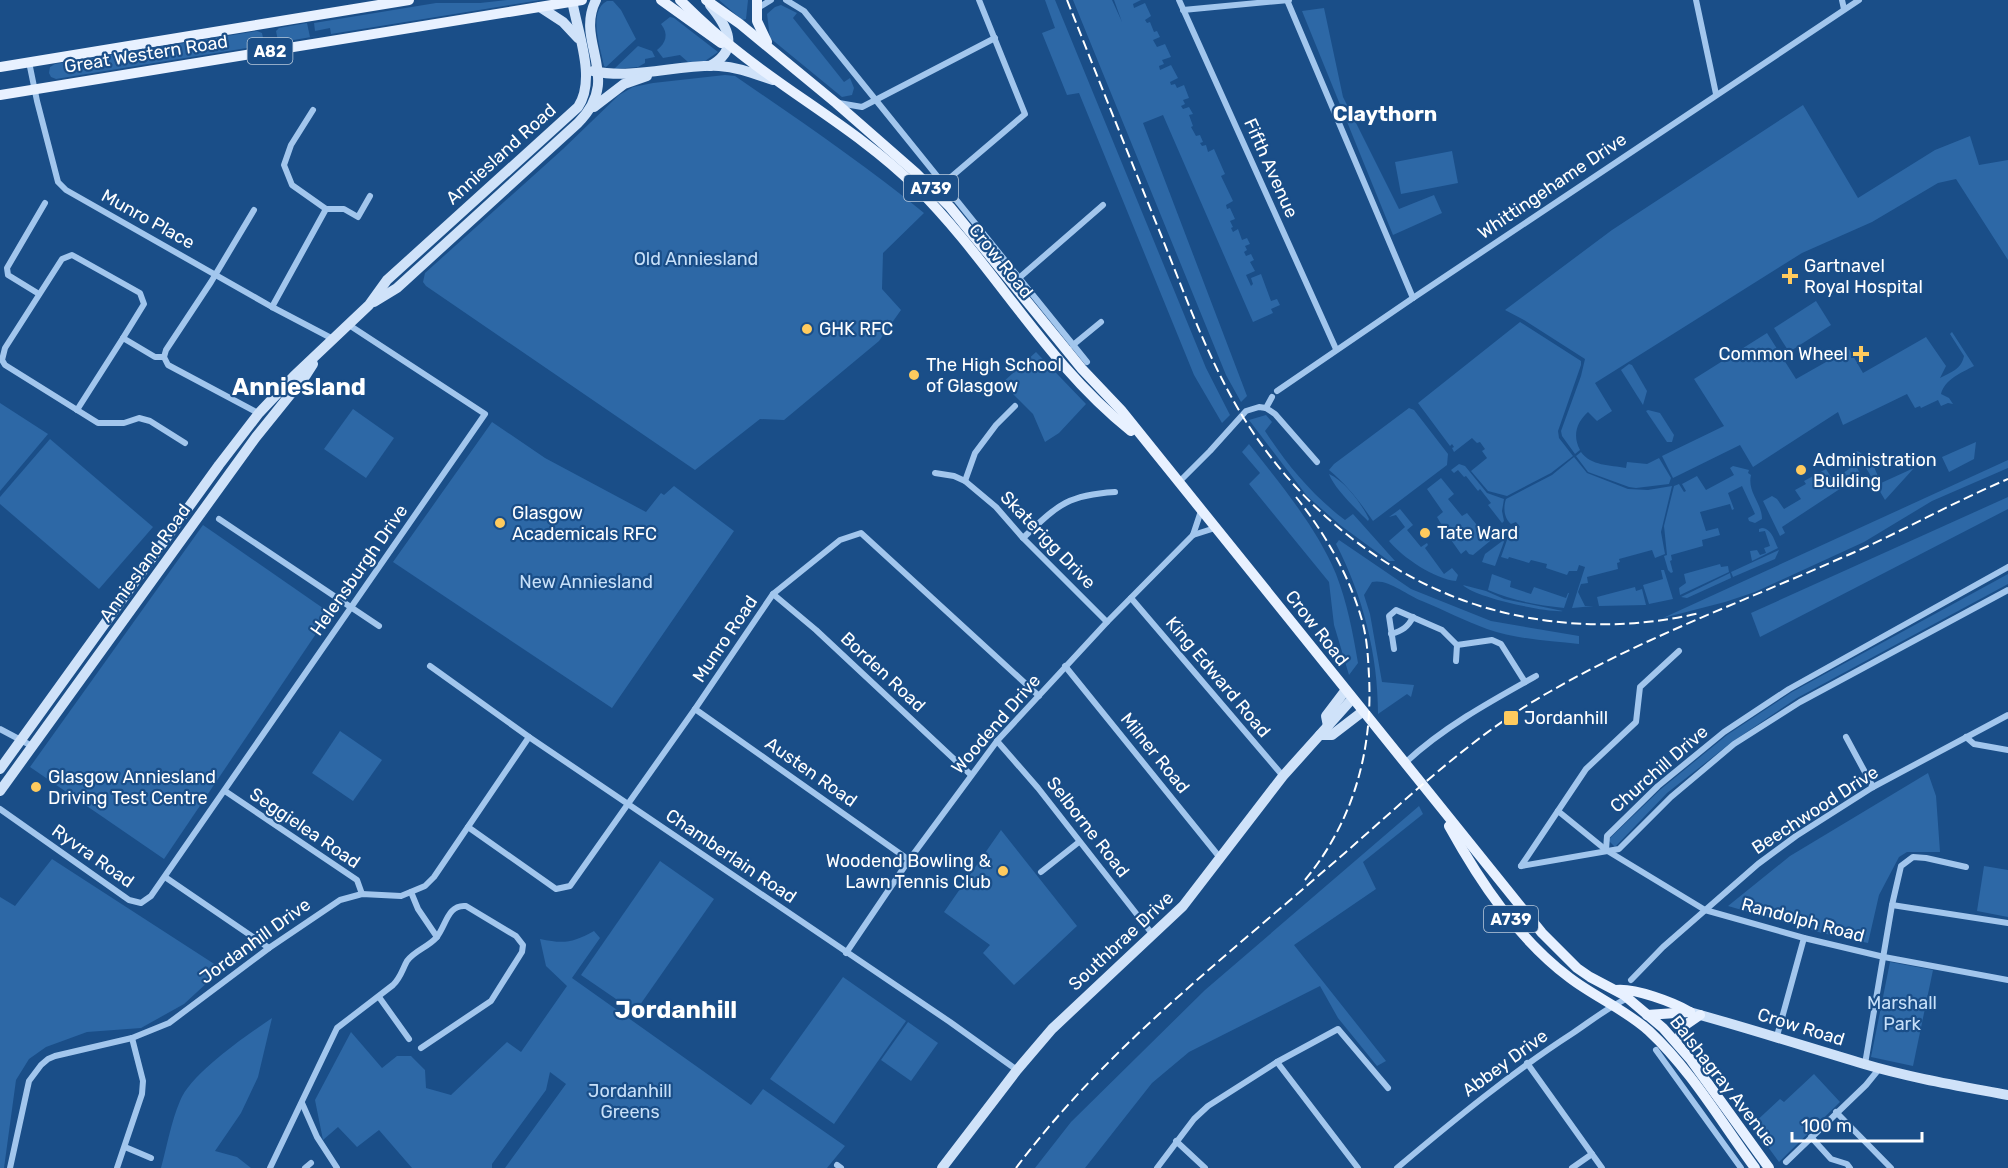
<svg xmlns="http://www.w3.org/2000/svg" width="2008" height="1168" font-family="Rubik,sans-serif">
<style>
.green{fill:#2d68a6}
.lines{fill:none;stroke-linecap:round;stroke-linejoin:round}
.street{stroke:#a2c6ed;stroke-width:6}
.secondary{stroke:#cfe2f9;stroke-width:10}
.primary{stroke:#e8f1ff;stroke-width:10}
.rail{stroke:#fff;stroke-width:2;stroke-dasharray:10 4.5;stroke-linecap:butt}
.poi-dot{fill:#ffcb5e;stroke:#1a4e88;stroke-width:2}
.labels{text-anchor:middle;stroke-width:4.5;stroke-linejoin:round;paint-order:stroke}
.shield{fill:#1a4e88;stroke:#bacadb;stroke-width:1.5}
.shield-label{font-size:16px;font-weight:bold;fill:#fff}
.street-label{font-size:18px;fill:#fff;stroke:#1a4e88}
.park-label{font-size:18px;fill:#c7e0f9;stroke:#1a4e88}
.poi-label{font-size:18px;fill:#fff;stroke:#1a4e88;text-anchor:start}
.quarter-label{font-size:21px;font-weight:bold;fill:#fff;stroke:#1a4e88}
.district-label{font-size:24px;font-weight:bold;fill:#fff;stroke:#1a4e88}
</style>
<rect width="100%" height="100%" fill="#1a4e88"/>
<g class="green">
<path d="M507,0H541L331,34L330,28L315,31L314,23L436,3H480Z"/>
<path d="M719,0H748L746,19L742,20Z"/>
<path d="M1045,0H1055L1206,368L1230,415L1222,423L1194,375L1079,93L1067,95L1042,33L1055,28Z"/>
<path d="M1073,0H1112L1122,22L1114,0H1141L1133,4L1134,8L1145,3L1151,16L1145,20L1147,23L1150,22L1154,32L1157,31L1160,37L1153,40L1157,47L1165,44L1171,57L1162,60L1164,64L1159,66L1160,70L1171,65L1178,78L1170,82L1171,85L1175,84L1177,88L1184,85L1189,98L1183,100L1185,104L1181,106L1183,109L1189,107L1193,114L1189,115L1193,126L1191,127L1196,136L1200,135L1203,142L1200,143L1202,146L1206,145L1208,152L1214,149L1225,174L1221,176L1233,201L1226,205L1227,209L1230,208L1235,219L1230,221L1233,227L1231,228L1233,232L1238,229L1242,240L1247,238L1250,244L1245,246L1247,250L1244,252L1246,256L1251,254L1254,260L1250,262L1255,271L1246,275L1251,286L1253,284L1251,278L1261,274L1271,301L1277,299L1280,305L1271,309L1273,313L1253,322L1163,115L1143,123L1247,396L1241,402L1226,375Z"/>
<path d="M607,1H613L621,10L636,39L606,67L604,66C601,49 587,11 607,1Z"/>
<path d="M781,5L797,13L793,18L844,82L850,78L854,88L852,95L842,97L770,38L767,14L775,7Z"/>
<path d="M1324,8L1343,97L1399,209L1434,195L1442,213L1393,235L1302,11Z"/>
<path d="M670,17L674,18L718,52L705,61L688,62L680,55L663,58L657,50C666,43 669,34 661,24Z"/>
<path d="M307,23L310,37L323,35L282,42L278,41L276,31L279,28Z"/>
<path d="M257,31L262,33L264,43L259,46L56,79L51,77L49,73L50,67L55,64Z"/>
<path d="M638,46L652,51L655,57L645,59V63L638,67L614,69Z"/>
<path d="M725,75L735,76C799,120 864,164 924,213L883,253L882,289L901,310L879,341L784,420L760,419L695,470L426,286L423,282L425,273L563,149L619,95L633,87L653,83Z"/>
<path d="M1803,105L1858,198L1935,150L1970,136L1979,165L2008,160V260L1956,179L1938,183L1872,222L1802,253L1595,383L1612,411L1597,421L1588,412C1577,422 1572,435 1580,450L1575,454L1562,436L1561,431L1581,376L1585,359L1524,320L1505,310L1612,230Z"/>
<path d="M1452,151L1458,183L1401,194L1395,162Z"/>
<path d="M1816,301L1831,325L1789,352L1774,328Z"/>
<path d="M1520,322L1581,361V365L1558,431L1559,438L1573,456L1551,473L1507,496L1488,491L1471,471L1487,458L1482,451L1485,449L1480,442L1477,443L1472,438L1454,452L1452,448L1454,447L1452,444L1450,446L1418,403Z"/>
<path d="M1952,332L1974,366C1961,373 1945,379 1941,394L1949,398L1953,404L1948,403L1941,406L1938,400L1921,408L1920,406L1915,408L1907,394L1843,425L1838,412L1753,467L1740,445L1673,478L1662,456L1724,426L1694,379L1767,333L1796,379L1849,349L1863,373L1926,337L1946,366L1940,378C1951,372 1961,370 1964,356L1950,334Z"/>
<path d="M1036,352L1086,404L1059,433L1045,442L1033,414L1002,383Z"/>
<path d="M1629,364L1632,365L1647,391L1643,405L1621,370Z"/>
<path d="M0,403L48,434L0,491Z"/>
<path d="M1409,408L1414,410L1448,454L1447,465L1373,521C1360,502 1347,485 1329,470L1334,464Z"/>
<path d="M353,409L394,438L366,478L324,449Z"/>
<path d="M1648,410L1660,413L1674,435L1672,442H1667L1646,411Z"/>
<path d="M1266,415L1272,422L1265,431C1287,465 1313,496 1345,520L1353,514L1395,561H1389L1340,525L1307,496L1249,420Z"/>
<path d="M492,422L545,458L646,512L661,493L664,495L674,486L734,531L612,708L393,562Z"/>
<path d="M50,439L153,527L99,589L0,504V497Z"/>
<path d="M1976,442L1974,459L1949,472L1942,457Z"/>
<path d="M1249,444C1280,484 1316,526 1336,574C1347,602 1353,633 1358,663L1349,675L1334,625L1329,582L1249,484L1260,473L1242,452Z"/>
<path d="M1856,451C1862,452 1865,458 1870,458L1881,483L1914,468L1885,500Z"/>
<path d="M1581,452C1591,466 1610,465 1626,468L1627,462L1647,464L1659,458L1671,478L1669,484L1636,488L1629,487L1588,472L1576,456Z"/>
<path d="M1574,457L1587,473L1628,489L1648,490L1672,486L1661,532L1665,554L1655,558L1652,550L1619,559L1620,562L1617,563L1618,569L1587,577L1588,583L1581,584L1578,592L1585,606H1594L1572,608L1585,567L1579,565L1577,571H1569L1567,575L1546,568L1547,564L1531,560L1529,563L1509,557L1508,559L1501,557L1508,537L1520,527L1516,522L1511,524C1504,518 1503,508 1506,499L1552,475Z"/>
<path d="M1846,457L1855,464L1861,475L1782,527L1785,533L1780,536L1763,501L1772,496L1777,499L1784,509L1801,499L1795,490L1806,484L1804,481L1826,469L1833,480L1849,469L1843,459Z"/>
<path d="M2008,460V468L1932,501L1864,542L1755,592L1725,602L1663,618Z"/>
<path d="M1459,464L1465,466L1487,493L1504,499L1502,511L1504,521L1502,523L1488,505L1491,503L1480,489L1478,491L1466,476L1464,477L1458,470L1454,473L1451,470Z"/>
<path d="M1733,466L1749,470L1748,473L1751,475C1747,492 1762,503 1762,519L1755,523L1749,521L1748,518L1755,514L1742,486L1728,493L1734,509L1732,510L1730,504L1700,512L1706,531L1718,528L1720,535L1702,540L1703,546L1671,555L1672,560L1670,561L1673,572L1671,573L1668,570L1664,556L1667,555L1664,526L1674,486L1679,484L1684,492L1686,491L1682,484L1697,476L1706,490L1734,475L1730,468Z"/>
<path d="M1329,474C1346,482 1361,503 1369,519L1368,521C1356,509 1334,488 1329,474Z"/>
<path d="M1441,478L1454,494L1448,499L1462,516L1467,513L1490,541L1473,555L1469,554L1466,550L1461,554L1449,537L1437,517L1443,512L1427,489Z"/>
<path d="M2008,497V509L1760,637L1751,613Z"/>
<path d="M1400,509L1413,525L1407,530L1421,547L1427,543L1428,545L1425,548L1444,574L1452,568L1458,575L1456,581C1435,579 1403,558 1389,541L1405,527L1396,515L1389,517Z"/>
<path d="M203,525L330,613L164,859L30,767Z"/>
<path d="M1762,528C1772,529 1774,540 1778,548L1752,561L1750,551L1757,550L1760,555L1766,553L1764,548L1770,546L1765,531L1759,532V529Z"/>
<path d="M1505,539L1495,566L1482,562L1485,554Z"/>
<path d="M1339,540L1411,589L1491,621L1579,636V644C1549,641 1516,639 1487,629C1465,621 1444,610 1422,601C1407,595 1387,578 1372,582L1364,595L1370,614L1382,682L1414,685L1411,697L1407,694L1378,714C1378,655 1363,596 1336,544Z"/>
<path d="M1779,550L1775,559L1733,577L1731,572Z"/>
<path d="M1720,564L1721,567L1728,566L1729,572L1680,595L1679,588L1686,583L1684,574Z"/>
<path d="M1661,570H1664L1673,599L1649,604L1643,585L1663,579Z"/>
<path d="M1730,573L1731,578L1687,598L1681,597Z"/>
<path d="M1492,574L1511,581L1510,587L1531,594L1534,587L1566,598L1568,593H1569L1564,608C1538,605 1513,601 1488,590Z"/>
<path d="M2008,574V584L1797,698L1732,742L1667,793L1615,847L1608,840L1661,789L1727,735L1792,692Z"/>
<path d="M1463,585L1486,591L1504,599L1563,611C1547,613 1473,597 1463,585Z"/>
<path d="M1635,587L1636,591L1642,589L1646,605L1599,606L1597,597Z"/>
<path d="M340,731L382,760L353,801L312,773Z"/>
<path d="M1928,773L1936,796L1940,852H1907L1899,857L1879,895L1868,943L1822,933L1728,906L1790,856Z"/>
<path d="M1419,806L1423,814L1363,862L1376,889L1294,945L1386,1061L1377,1066L1338,1018L1320,986L1189,1052L1152,1083L1085,1168H1035L1071,1122L1205,990Z"/>
<path d="M1001,830L1077,926L1014,985L983,953L990,945L944,912Z"/>
<path d="M52,859L222,969L184,1004L141,1028L87,1032L46,1047L29,1059L16,1080L4,1168H0V897L15,906Z"/>
<path d="M660,861L714,899L635,1012L581,975Z"/>
<path d="M1984,866L2008,870V917L1977,911Z"/>
<path d="M594,931L600,938L572,978L751,1105L763,1089L845,1146L827,1168H505L566,1084L550,1072L546,1090L492,1164V1168H412L379,1130L357,1147L338,1127L323,1140L315,1100L351,1032L382,1068L397,1056H411L425,1070L426,1088L451,1095L507,1042L521,1052L567,986L546,966L540,939C564,944 572,943 594,931Z"/>
<path d="M1890,962L1933,970L1913,1066L1871,1057Z"/>
<path d="M843,977L906,1021L834,1124L770,1079Z"/>
<path d="M272,1018L258,1077L241,1113L215,1151L237,1157L251,1168H161C167,1146 171,1122 180,1101C191,1073 247,1035 272,1018Z"/>
<path d="M908,1022L938,1043L911,1081L881,1060Z"/>
<path d="M1814,1074L1840,1102L1779,1162L1752,1125L1780,1099L1784,1102Z"/>
</g>
<g class="lines">
<g class="street">
<path d="M786,0L804,11L1087,362"/>
<path d="M1179,0L1336,349"/>
<path d="M1287,0L1413,298"/>
<path d="M1696,0L1716,94"/>
<path d="M1842,0L1844,9"/>
<path d="M756,9L771,0"/>
<path d="M1183,10L1289,0"/>
<path d="M29,62L37,101L58,182L66,190L272,307L333,339"/>
<path d="M839,103L862,107L995,38"/>
<path d="M313,110L291,145L284,165L292,185L326,209"/>
<path d="M944,183L1025,114L979,0"/>
<path d="M326,209H344L358,217L370,196"/>
<path d="M1019,278L1103,205"/>
<path d="M39,294L8,275L7,268L45,203"/>
<path d="M272,307L326,209"/>
<path d="M123,338L144,304L140,293L72,255L62,259L5,348L2,360L5,365L98,423H124L139,418L150,421L185,443"/>
<path d="M1073,345L1101,322"/>
<path d="M164,357L166,350L211,282L254,210"/>
<path d="M1277,391L1413,298L1859,0"/>
<path d="M1266,408L1275,414L1317,462"/>
<path d="M77,410L123,338L155,357H164L168,365L260,414"/>
<path d="M935,473L954,476L965,481L996,507L1023,538L1107,622"/>
<path d="M965,481L975,453L996,425L1015,406"/>
<path d="M1179,482L1210,451L1246,411L1259,407L1266,408L1272,397"/>
<path d="M219,519L379,626"/>
<path d="M1193,535L1215,528"/>
<path d="M1023,538C1057,506 1066,495 1115,492"/>
<path d="M773,594L816,630L970,774"/>
<path d="M1131,598L1283,776"/>
<path d="M1391,634C1402,631 1408,627 1413,617"/>
<path d="M1457,645L1492,640L1501,644L1525,682"/>
<path d="M1394,649L1389,616L1396,610L1442,630L1457,645"/>
<path d="M1456,661L1457,645"/>
<path d="M430,666L529,737L950,1022L1017,1070"/>
<path d="M1065,666L1221,859"/>
<path d="M695,709L909,860"/>
<path d="M0,729L32,746"/>
<path d="M1846,737L1873,787"/>
<path d="M1966,737L1974,744L2008,750"/>
<path d="M997,741L1038,788L1153,935"/>
<path d="M1405,763C1442,728 1491,701 1536,676"/>
<path d="M225,791L357,880L362,894"/>
<path d="M0,809L129,900L141,903L151,896L485,414L349,325"/>
<path d="M1558,811L1606,850L1705,910L1804,938L1884,957L2008,980"/>
<path d="M468,827L556,889L570,886L695,709L773,594L840,540L861,533L1039,696"/>
<path d="M1606,850L1607,836L1658,786L1724,732L1789,689L2008,567"/>
<path d="M1521,866L1619,849L1671,797L1734,744L1800,702L2008,590"/>
<path d="M1521,866L1586,769L1636,722L1640,687L1679,651"/>
<path d="M1041,872L1079,842"/>
<path d="M165,877L269,948"/>
<path d="M411,892L418,909L437,937"/>
<path d="M1892,905L2008,923"/>
<path d="M846,953L909,860L997,741L1107,622L1193,535L1201,511"/>
<path d="M1631,980L1663,947L1758,864L1796,836L1873,787L2008,715"/>
<path d="M379,997L409,1039"/>
<path d="M1777,1036L1804,938"/>
<path d="M1656,1050L1741,1168"/>
<path d="M1277,1062L1358,1168"/>
<path d="M1527,1063L1602,1168"/>
<path d="M1865,1064L1892,905L1901,866L1913,857L1926,858L1966,867"/>
<path d="M302,1103L317,1137L337,1168"/>
<path d="M1836,1112L1891,1168"/>
<path d="M1811,1137L1831,1159L1847,1164L1850,1168"/>
<path d="M1176,1141L1205,1168"/>
<path d="M125,1147L151,1158"/>
<path d="M1786,1162L1866,1085L1879,1069"/>
<path d="M837,1165L841,1168"/>
<path d="M10,1168L29,1081L41,1065L48,1059L55,1056L132,1038L169,1023L269,948L340,900L362,894L401,896L425,886L434,877L529,737"/>
<path d="M117,1168L142,1094L143,1081L132,1038"/>
<path d="M270,1168L337,1028L393,985C401,977 402,970 407,961C414,951 428,947 436,938C446,927 447,904 466,906L516,936L523,945L522,952L491,1001L421,1048"/>
<path d="M305,1168L311,1163"/>
<path d="M1157,1168L1194,1119L1208,1106L1277,1062L1338,1029L1388,1088"/>
<path d="M1397,1168C1454,1120 1511,1073 1573,1033C1591,1021 1608,1007 1628,998"/>
<path d="M1572,1168L1592,1154"/>
</g>
<g class="secondary">
<path d="M710,5C727,26 741,49 710,66"/>
<path d="M540,7L563,22L578,38"/>
<path d="M593,71C634,80 678,64 719,66C738,67 755,74 773,80"/>
<path d="M594,107L624,84L647,76"/>
<path d="M374,302L397,288L578,123C624,77 574,43 596,0"/>
<path d="M1328,726L1326,716L1345,691"/>
<path d="M1320,735H1332L1362,712"/>
<path d="M0,769L219,465L259,413L294,376L369,305L387,280L578,107C597,79 577,31 572,0"/>
<path d="M0,791L256,437L306,375L313,364"/>
<path d="M1693,1013C1751,1029 1807,1047 1864,1064C1911,1078 1960,1086 2008,1095"/>
<path d="M942,1168L1017,1070L1052,1029L1183,906L1283,776L1352,699"/>
</g>
<g class="primary">
<path d="M661,0L721,43"/>
<path d="M680,0C699,19 720,38 741,54C798,99 862,134 915,186C993,263 1045,363 1131,431"/>
<path d="M706,0L740,24L836,103L916,173L950,207L1082,369L1121,410L1542,933L1577,968L1590,977L1624,995L1663,1028L1691,1060L1769,1168"/>
<path d="M757,0V21L767,42"/>
<path d="M0,67L409,0"/>
<path d="M0,95L582,0"/>
<path d="M1449,826C1480,882 1518,939 1570,978C1595,997 1626,1010 1649,1031C1691,1070 1721,1122 1755,1168"/>
<path d="M1616,990C1635,988 1673,1002 1690,1012"/>
<path d="M1647,1015L1690,1012"/>
<path d="M1677,1043L1684,1026L1700,1015"/>
</g>
<g class="rail">
<path d="M1067,0C1098,78 1129,156 1161,235C1181,285 1200,337 1225,385C1278,488 1369,571 1480,606C1552,628 1627,630 1700,613"/>
<path d="M1296,497C1324,532 1348,573 1361,617C1367,636 1368,656 1369,676C1373,751 1353,822 1305,880"/>
<path d="M1016,1168C1102,1053 1217,964 1325,870C1398,808 1467,738 1551,691C1643,638 1744,601 1841,558C1898,534 1951,503 2008,479"/>
</g>
</g>
<g class="poi-dot">
<path d="M1787 267h6v6h6v6h-6v6h-6v-6h-6v-6h6z"/>
<circle cx="807" cy="329" r="6"/>
<path d="M1858 345h6v6h6v6h-6v6h-6v-6h-6v-6h6z"/>
<circle cx="914" cy="375" r="6"/>
<circle cx="1801" cy="470" r="6"/>
<circle cx="500" cy="523" r="6"/>
<circle cx="1425" cy="533" r="6"/>
<rect x="1503" y="710" width="16" height="16" rx="3"/>
<circle cx="36" cy="787" r="6"/>
<circle cx="1003" cy="871" r="6"/>
</g>
<g class="labels">
<g class="shield">
<rect x="247.5" y="38" width="45" height="26" rx="4.5"/>
<rect x="904" y="175" width="54" height="26" rx="4.5"/>
<rect x="1484" y="906" width="54" height="26" rx="4.5"/>
</g>
<g class="shield-label">
<text x="270" y="57">A82</text>
<text x="931" y="194">A739</text>
<text x="1511" y="925">A739</text>
</g>
<g class="street-label">
<text transform="translate(146 54) rotate(-9)" y="6">Great Western Road</text>
<text transform="translate(501 154) rotate(-42)" y="6">Anniesland Road</text>
<text transform="translate(1271 168) rotate(66)" y="6">Fifth Avenue</text>
<text transform="translate(1552 186) rotate(-34)" y="6">Whittingehame Drive</text>
<text transform="translate(148 219) rotate(29)" y="6">Munro Place</text>
<text transform="translate(1001 261) rotate(51)" y="6">Crow Road</text>
<text transform="translate(1048 540) rotate(46)" y="6">Skaterigg Drive</text>
<text transform="translate(145 563) rotate(-54)" y="6">Anniesland Road</text>
<text transform="translate(359 570) rotate(-55)" y="6">Helensburgh Drive</text>
<text transform="translate(1317 628) rotate(52)" y="6">Crow Road</text>
<text transform="translate(725 639) rotate(-56)" y="6">Munro Road</text>
<text transform="translate(883 672) rotate(43)" y="6">Borden Road</text>
<text transform="translate(1218 677) rotate(50)" y="6">King Edward Road</text>
<text transform="translate(996 724) rotate(-49)" y="6">Woodend Drive</text>
<text transform="translate(1155 753) rotate(51)" y="6">Milner Road</text>
<text transform="translate(1659 769) rotate(-41)" y="6">Churchill Drive</text>
<text transform="translate(811 772) rotate(35)" y="6">Austen Road</text>
<text transform="translate(1815 810) rotate(-33)" y="6">Beechwood Drive</text>
<text transform="translate(1088 827) rotate(52)" y="6">Selborne Road</text>
<text transform="translate(305 828) rotate(34)" y="6">Seggielea Road</text>
<text transform="translate(93 856) rotate(35)" y="6">Ryvra Road</text>
<text transform="translate(731 856) rotate(34)" y="6">Chamberlain Road</text>
<text transform="translate(1803 920) rotate(15)" y="6">Randolph Road</text>
<text transform="translate(255 941) rotate(-36)" y="6">Jordanhill Drive</text>
<text transform="translate(1121 941) rotate(-43)" y="6">Southbrae Drive</text>
<text transform="translate(1801 1027) rotate(17)" y="6">Crow Road</text>
<text transform="translate(1505 1063) rotate(-36)" y="6">Abbey Drive</text>
<text transform="translate(1723 1081) rotate(52)" y="6">Balshagray Avenue</text>
</g>
<g class="park-label">
<text x="696" y="265">Old Anniesland</text>
<text x="586" y="588">New Anniesland</text>
<text x="1902" y="1009">Marshall<tspan x="1902" dy="21">Park</tspan></text>
<text x="630" y="1097">Jordanhill<tspan x="630" dy="21">Greens</tspan></text>
</g>
<g class="poi-label">
<text x="1804" y="272">Gartnavel<tspan x="1804" dy="21">Royal Hospital</tspan></text>
<text x="819" y="335">GHK RFC</text>
<text x="1848" y="360" text-anchor="end">Common Wheel</text>
<text x="926" y="371">The High School<tspan x="926" dy="21">of Glasgow</tspan></text>
<text x="1813" y="466">Administration<tspan x="1813" dy="21">Building</tspan></text>
<text x="512" y="519">Glasgow<tspan x="512" dy="21">Academicals RFC</tspan></text>
<text x="1437" y="539">Tate Ward</text>
<text x="1524" y="724">Jordanhill</text>
<text x="48" y="783">Glasgow Anniesland<tspan x="48" dy="21">Driving Test Centre</tspan></text>
<text x="991" y="867" text-anchor="end">Woodend Bowling &amp;<tspan x="991" dy="21">Lawn Tennis Club</tspan></text>
</g>
<g class="quarter-label">
<text x="1385" y="121">Claythorn</text>
</g>
<g class="district-label">
<text x="299" y="395">Anniesland</text>
<text x="676" y="1018">Jordanhill</text>
</g>
</g>
<path d="M1792 1132v9h130v-9" fill="none" stroke="#ffffff" stroke-width="3"/>
<text x="1801" y="1132" font-size="18" fill="#ffffff" stroke="#1a4e88" stroke-width="4.5" paint-order="stroke">100 m</text>
</svg>
